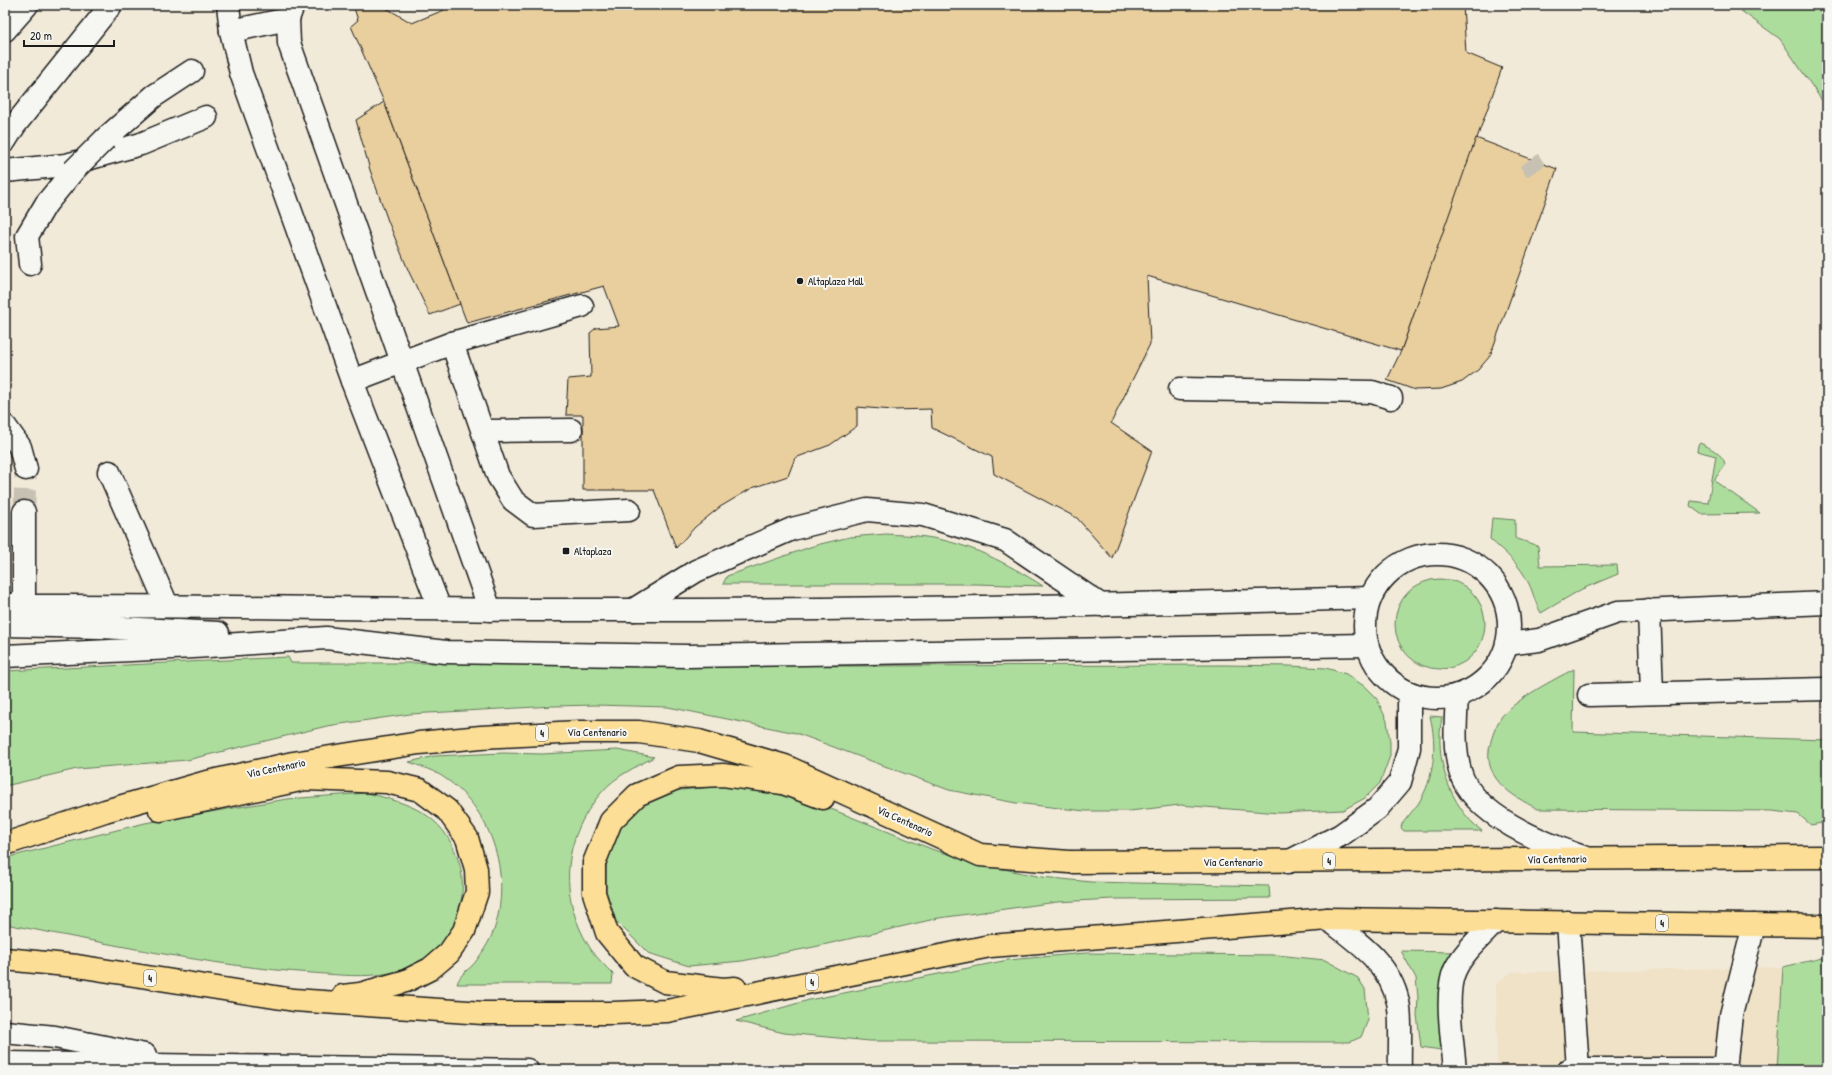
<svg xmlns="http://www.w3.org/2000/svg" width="1832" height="1075" font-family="'Patrick Hand',sans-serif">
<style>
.built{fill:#efe2c7}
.green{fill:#addd9d;stroke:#647c5c}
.building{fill:#e9cf9e;stroke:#1c1c1c}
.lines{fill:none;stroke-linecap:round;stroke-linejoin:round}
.minor-tunnel{stroke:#c7c1b3;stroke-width:22;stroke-dasharray:22 11;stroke-linecap:butt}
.minor-casing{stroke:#1c1c1c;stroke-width:25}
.highway-casing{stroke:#1c1c1c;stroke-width:25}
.minor{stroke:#f6f6f2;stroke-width:22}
.highway{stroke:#fcde96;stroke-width:22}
.minor-bridge-casing{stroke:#1c1c1c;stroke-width:25;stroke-linecap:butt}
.minor-bridge{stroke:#f6f6f2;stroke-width:22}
.poi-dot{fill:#1c1c1c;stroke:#f6f6f2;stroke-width:1.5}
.labels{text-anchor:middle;stroke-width:4;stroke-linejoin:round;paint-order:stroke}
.shield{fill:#f6f6f2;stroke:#5d5d5c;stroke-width:1}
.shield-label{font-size:10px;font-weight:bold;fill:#1c1c1c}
.poi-label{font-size:11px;fill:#1c1c1c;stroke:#f6f6f2;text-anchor:start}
.street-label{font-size:11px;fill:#1c1c1c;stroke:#f6f6f2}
</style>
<rect width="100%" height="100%" fill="#f2ead9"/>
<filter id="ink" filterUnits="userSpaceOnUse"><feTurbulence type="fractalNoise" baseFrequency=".025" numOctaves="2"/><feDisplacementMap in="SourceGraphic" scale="8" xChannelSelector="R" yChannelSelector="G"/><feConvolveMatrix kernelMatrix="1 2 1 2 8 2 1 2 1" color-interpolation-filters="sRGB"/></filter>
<g filter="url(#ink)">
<path class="built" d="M1783,967L1777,1070H1497L1496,984L1511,972Z"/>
<g class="green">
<path d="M1733,5H1827V108L1780,39Z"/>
<path d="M1700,443C1709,447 1723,454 1725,464L1715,479L1716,482L1760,513L1701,514L1690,506L1691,501L1708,503L1716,456L1697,451L1698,445Z"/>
<path d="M1492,518L1515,520V538L1538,546L1540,566L1617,565L1618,574L1582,589L1541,613C1534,601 1534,594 1529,584C1520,564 1505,553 1490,539Z"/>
<path d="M886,534C899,535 913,535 926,537C969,543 1007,563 1043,586L976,584H723L727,576L816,545L850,537Z"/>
<circle cx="1440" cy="624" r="45"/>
<path d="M288,657L291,663H697L845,666L1222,665L1290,666L1326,668L1346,674L1364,686L1377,699L1387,721L1390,742V756L1380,783L1365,798L1343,810L1279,813L1180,805L1130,811H1085L1016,803L949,790L796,733L668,707L595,705L554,706L410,714L327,726L187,760L77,769L5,786V671Z"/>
<path d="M1574,669L1573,732L1827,740V822L1811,825L1798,814L1772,811L1538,809C1510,795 1480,777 1491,741C1493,733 1497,723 1502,716C1518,698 1553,680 1574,669Z"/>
<path d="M1430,716L1442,717C1434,757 1449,806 1482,831H1404L1401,828L1402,824C1407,817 1413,811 1418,804C1435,778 1437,745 1430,716Z"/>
<path d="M617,750L654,757C636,767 615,776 601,793C561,840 558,899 592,951C598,959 606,967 613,974L612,984H457C460,975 465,972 472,966C480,957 490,941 494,930C513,874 491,806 440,775C430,769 419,766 409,762L435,756L503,753L542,754Z"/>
<path d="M732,785L773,790L821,805L934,850L994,867L1042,877L1091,882L1269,886L1270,898L1113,899L1057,902L939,918L814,947L742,961L689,966L648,953L616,921L606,890V862L613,837L635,809L661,792Z"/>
<path d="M367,793C411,804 442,813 458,859C465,878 463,902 456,920C447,943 425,963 401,970C373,979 341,975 312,973C209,966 107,943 5,924V858L145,823L287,799Z"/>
<path d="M1401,951L1454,952L1440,1017L1441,1050L1421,1047L1417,1015L1418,997L1416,978Z"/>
<path d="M1086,953L1277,955L1325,960L1358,978L1365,989L1368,1020L1361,1037L1350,1042L870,1041L784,1033L736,1021L809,1000L1008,960Z"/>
<path d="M1822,958H1827V1070H1777L1783,967Z"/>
</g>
<g class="building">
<path d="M353,5H381L412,23L444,10V5H1463L1466,53L1502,68L1401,351L1147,276L1150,344L1111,423L1152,451L1112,558L1077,518L994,474L992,457L932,428L931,409L893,410L857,407V426L830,445L795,458L788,476L752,488L720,507L695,527L676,548L654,490H583V415H566L568,379L591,377L590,333L596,328L619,326L604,286L467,323L384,102L351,26L358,20Z"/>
<path d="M384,102L460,304L430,315L409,272L388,221L370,170L356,120Z"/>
<path d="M1476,138L1557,169L1490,356L1478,370L1462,382L1441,389L1415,390L1387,380L1401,351Z"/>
</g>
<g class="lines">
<g class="minor-tunnel">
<path d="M1529,160L1536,171"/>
<path d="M24,512L26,469"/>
</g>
<defs>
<g id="minor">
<path d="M228,5L231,31L241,73L352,381L440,609"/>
<path d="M293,5L288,19L289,43L490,610"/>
<path d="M5,30L27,5"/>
<path d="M231,31L288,19"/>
<path d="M106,138L154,96L192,71"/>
<path d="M5,141L15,125L111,5"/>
<path d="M5,171L66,165L141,144L206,117"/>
<path d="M30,264L27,236L46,204L73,171"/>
<path d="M452,343L582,306"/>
<path d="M352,381L452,343L498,476L513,500L533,515L629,510"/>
<path d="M1180,389L1372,392L1391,398"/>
<path d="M5,426L20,447L26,469"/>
<path d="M483,431L571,430"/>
<path d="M109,472L167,605"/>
<circle cx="1437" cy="626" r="72"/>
<path d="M5,604L24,606C227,605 430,611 633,610C879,610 1125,605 1370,598"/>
<path d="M24,606V512"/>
<path d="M633,610L696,571L792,529L867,510L923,515L1005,540L1101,605"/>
<path d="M1649,610L1652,693"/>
<path d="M5,625L100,627L218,633"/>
<path d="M1507,644L1539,640L1618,612L1827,603"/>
<path d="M5,656L194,647L326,638L446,652L687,656L1367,645"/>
<path d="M1457,695C1456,720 1453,746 1460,771C1472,816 1546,844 1586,858"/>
<path d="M1589,695L1827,689"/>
<path d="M1288,862L1341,835L1377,809L1400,782L1409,748V693"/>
<path d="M1328,919C1357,942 1390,963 1398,1002C1402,1019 1399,1051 1400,1070"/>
<path d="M1568,922L1578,1069"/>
<path d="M5,1032L55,1037L145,1055"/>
<path d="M5,1063L527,1070"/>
<path d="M1455,1070C1453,1044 1444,993 1455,970C1464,951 1482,936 1496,921"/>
<path d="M1569,1070L1578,1069H1725L1731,1015L1754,925"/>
</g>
<g id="highway">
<path d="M160,810L305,779L387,782L420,790L447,810L467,838L476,869L477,892L464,931L449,953L430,969L406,981L360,994L343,996"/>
<path d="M5,844L105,811L203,783L293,763L419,743L481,737L579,732H639L699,741L785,766L980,855L1069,862L1827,857"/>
<path d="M5,959L77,966L294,1000L483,1013H613L667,1011L990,946L1328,919L1827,926"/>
<path d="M735,988L723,989L665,982L634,966L607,933L594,893V863L611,821L637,795L679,777L723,775L783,783L823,798"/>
</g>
</defs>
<use href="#minor" class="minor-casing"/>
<use href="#highway" class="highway-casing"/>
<use href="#minor" class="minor"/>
<use href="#highway" class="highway"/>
<defs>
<path id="minor-bridge" d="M73,171L106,138"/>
</defs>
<use href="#minor-bridge" class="minor-bridge-casing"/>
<use href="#minor-bridge" class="minor-bridge"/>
</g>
</g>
<g class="poi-dot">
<circle cx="800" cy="281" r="4"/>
<rect x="562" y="547" width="8" height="8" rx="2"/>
</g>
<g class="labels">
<g class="shield">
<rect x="536" y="725" width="12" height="16" rx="3"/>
<rect x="1323" y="853" width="12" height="16" rx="3"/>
<rect x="1656" y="915" width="12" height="16" rx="3"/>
<rect x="144" y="970" width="12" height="16" rx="3"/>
<rect x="806" y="974" width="12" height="16" rx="3"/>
</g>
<g class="shield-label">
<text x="542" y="737">4</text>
<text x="1329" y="865">4</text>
<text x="1662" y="927">4</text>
<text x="150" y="982">4</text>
<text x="812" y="986">4</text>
</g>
<g class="poi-label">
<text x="808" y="285">Altaplaza Mall</text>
<text x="574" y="555">Altaplaza</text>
</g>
<g class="street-label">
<text x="597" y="736">Vía Centenario</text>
<text transform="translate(276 768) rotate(-12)" y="4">Vía Centenario</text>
<text transform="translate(905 821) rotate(24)" y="4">Vía Centenario</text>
<text transform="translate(1557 859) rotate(-1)" y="4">Vía Centenario</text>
<text x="1233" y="866">Vía Centenario</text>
</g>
</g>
<rect width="1832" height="1075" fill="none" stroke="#f6f6f2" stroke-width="20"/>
<rect x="10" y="10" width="1812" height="1055" fill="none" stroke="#1c1c1c" stroke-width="1.5" filter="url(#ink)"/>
<path d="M24 40v6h90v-6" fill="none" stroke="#1c1c1c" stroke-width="2"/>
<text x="30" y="40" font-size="12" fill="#1c1c1c" stroke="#f6f6f2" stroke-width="3" paint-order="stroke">20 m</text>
</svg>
